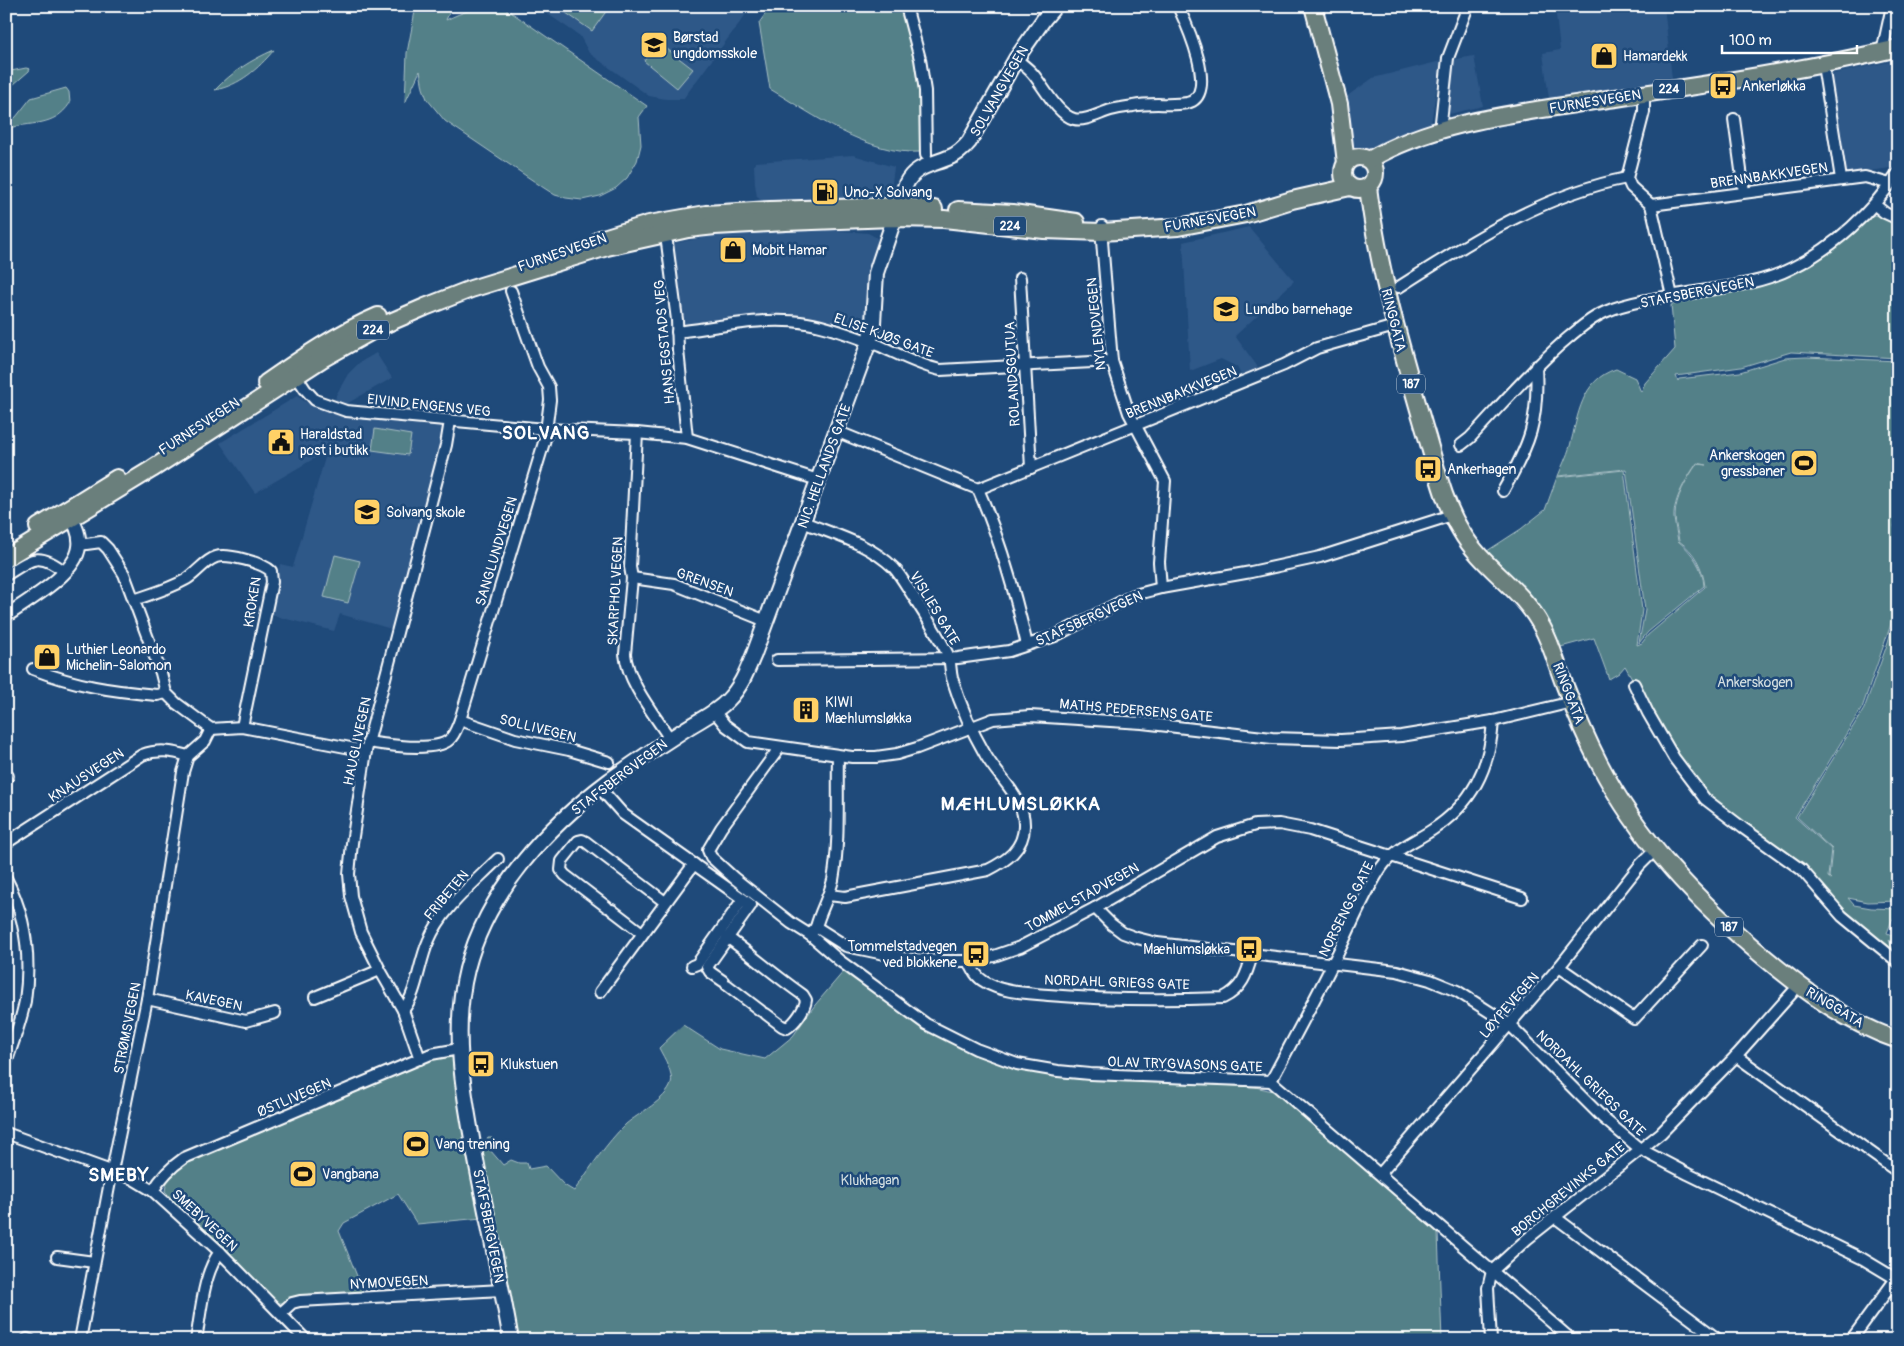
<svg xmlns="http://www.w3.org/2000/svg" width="1904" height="1346" font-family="Pangolin,sans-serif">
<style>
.built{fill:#2f5888}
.green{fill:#538088;stroke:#a9c0c4}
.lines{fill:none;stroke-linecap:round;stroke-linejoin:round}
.minor-casing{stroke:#fff;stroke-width:14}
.tertiary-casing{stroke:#fff;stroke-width:16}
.secondary-casing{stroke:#fff;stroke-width:18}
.primary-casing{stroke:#fff;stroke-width:20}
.minor{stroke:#1f4a7a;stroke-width:10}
.tertiary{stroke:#1f4a7a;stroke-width:12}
.secondary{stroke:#1f4a7a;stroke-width:14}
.primary{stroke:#6b7f7c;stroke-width:16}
.labels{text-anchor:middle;stroke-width:5;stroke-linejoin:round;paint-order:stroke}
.shield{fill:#1f4a7a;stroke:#bcc9d7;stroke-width:1}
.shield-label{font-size:12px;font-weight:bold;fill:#fff}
.poi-label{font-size:14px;fill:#fff;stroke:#1f4a7a;text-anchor:start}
.street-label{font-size:14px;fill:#fff;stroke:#1f4a7a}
.park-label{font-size:14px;fill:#d4dfe1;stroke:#1f4a7a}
.district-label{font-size:19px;font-weight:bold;letter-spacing:1px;fill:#fff;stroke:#1f4a7a}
</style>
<rect width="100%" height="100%" fill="#1f4a7a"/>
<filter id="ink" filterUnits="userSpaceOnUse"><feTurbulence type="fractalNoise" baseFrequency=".02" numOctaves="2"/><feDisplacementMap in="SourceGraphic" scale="10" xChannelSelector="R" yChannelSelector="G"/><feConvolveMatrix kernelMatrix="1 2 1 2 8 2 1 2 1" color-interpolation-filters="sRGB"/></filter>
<g filter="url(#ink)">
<g class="built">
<path d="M536,6H752L683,99H666L649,96L589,53L580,36Z"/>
<path d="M1555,6H1664L1672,79L1549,99L1543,53L1560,50Z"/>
<path d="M1474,56L1483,106L1449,114L1448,81L1451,60Z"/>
<path d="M1898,60V155L1890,168L1848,174L1843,167L1828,75Z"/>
<path d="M1441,61L1431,123L1375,148L1343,155L1330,108L1373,78Z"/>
<path d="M853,155L894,167L891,190L881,197L874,199L765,203L757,197L755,184L754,165L756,162Z"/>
<path d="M1249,227L1294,281L1235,336L1260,370L1242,377L1237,367L1221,359L1190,371L1183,242Z"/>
<path d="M830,230L868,233L877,238L876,250L869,274L866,330L857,332L819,323L680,328L670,244L712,236L755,232Z"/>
<path d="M376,353L392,378L348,403V408L335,404L336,395L348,374L359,363Z"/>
<path d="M297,396L310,405L321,410L440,424L442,427L443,437L395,630L340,614L334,631L271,615L280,564L293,567L327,451L255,493L220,443Z"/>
</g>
<g class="green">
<path d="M416,6H452L446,20C465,11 475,7 496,9L498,6H502L647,106L639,117L641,145L637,161L627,178L616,188L600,196L582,200L566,198L555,195L544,188L445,121L427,99L423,88L420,71L405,103L407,53Z"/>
<path d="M556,6H610L592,31Z"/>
<path d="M771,6H901L915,54L921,96V152C868,155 814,115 770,89L759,23Z"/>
<path d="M658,42L693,69L677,88L644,61Z"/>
<path d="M274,50C258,69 240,85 215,90C232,72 251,60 274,50Z"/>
<path d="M26,68L30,69L29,71L6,91V72Z"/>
<path d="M66,88L69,92L70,103C54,128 30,121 6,129V124L16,117L31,98Z"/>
<path d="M1877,215L1898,222V358L1791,352L1741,367L1676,376L1678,381L1679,379L1740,372L1785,358L1806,357L1898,361V512L1894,526L1898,535V596L1890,627L1862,708L1795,817L1831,849L1828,877L1831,879L1829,877L1832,849L1797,817L1864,709L1888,642L1898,607V726H1892C1894,785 1898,843 1898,901L1868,902L1848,898L1854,905L1871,908L1898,909V914L1892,920L1887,933L1898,938V946L1889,940L1892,947L1898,950V958L1850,919L1819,886L1709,798L1678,759L1625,666L1619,673L1609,679L1594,638L1557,648L1484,553L1521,529L1545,510L1557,477L1624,470L1642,610L1637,645L1642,643L1648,635L1705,587C1703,568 1695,552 1679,541C1678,533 1675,524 1675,516C1675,498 1687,478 1697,464L1707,465L1697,463C1687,478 1673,499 1674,518C1675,526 1677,534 1678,541C1692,552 1703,568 1704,586L1648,632L1639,643L1645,610L1626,469L1558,476C1562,466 1567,456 1570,446C1578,416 1581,380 1616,369L1635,378L1641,392L1645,383L1675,349L1671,305L1753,286L1797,271L1822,254L1865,216Z"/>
<path d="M375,429L411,435L408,455L372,450Z"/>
<path d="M335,555L360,561L348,603L324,597Z"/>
<path d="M844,971L920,1026L986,1059L1014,1068L1058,1076L1255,1087L1273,1091L1438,1233L1442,1340H516L479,1153L488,1138H492L496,1143L490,1150L503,1165L511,1160L519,1163H527L529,1169L546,1166L564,1185L574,1191C590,1169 606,1143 626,1124C639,1113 666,1100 671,1084C674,1073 664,1058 659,1048L683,1025L720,1049L765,1059L793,1036L815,1005Z"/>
<path d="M446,1056L453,1058L457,1061L482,1218L417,1224L398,1194L344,1223L339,1231L363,1291L292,1298L284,1303H278L200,1227L179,1208L165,1191C167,1179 170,1172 181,1166L435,1057Z"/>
</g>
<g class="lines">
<defs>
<g id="minor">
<path d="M906,6L920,59L925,91L926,155"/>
<path d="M1882,52L1892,6"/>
<path d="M1016,59C1022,64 1028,68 1033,74C1044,87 1057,114 1074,119C1085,122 1100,113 1111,110C1118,108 1126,107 1133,106C1151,102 1170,106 1187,103C1220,96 1186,23 1178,6"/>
<path d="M1823,65L1841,179"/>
<path d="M1644,93V112L1627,178L1631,187L1651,205L1672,296"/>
<path d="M1734,119L1744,192"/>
<path d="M1440,131L1448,58L1468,6"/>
<path d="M1651,205L1865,177L1890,184"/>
<path d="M1875,205L1885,213L1898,219"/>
<path d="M1102,226V241L1112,361L1129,413L1165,481L1159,562L1161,588"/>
<path d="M667,243L677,320L678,350L687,438"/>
<path d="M1020,278L1031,468"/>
<path d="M1399,287C1469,242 1544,194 1627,178"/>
<path d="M677,332C719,327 765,316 807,323C831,327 857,337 880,346C900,355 919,365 940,370L1112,361"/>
<path d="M293,371L305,389L315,400L346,411L545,429L637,433L687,438L818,480"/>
<path d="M836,431L978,489C1000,539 1015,592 1027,645"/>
<path d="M637,433L630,567L632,578L625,654C628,683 654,714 670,739"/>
<path d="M1461,445L1470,438C1500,406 1528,373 1562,343C1575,332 1589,319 1605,312C1632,300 1678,295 1708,290C1736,286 1767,281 1792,268C1835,247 1872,212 1898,173"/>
<path d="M978,489L1284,365L1317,348L1395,326"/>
<path d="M1503,491C1530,444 1539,421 1536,366"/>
<path d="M803,522C835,535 868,543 894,568C902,577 908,589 915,599C926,617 939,636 948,655C951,662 950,670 952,678C960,704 971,730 985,754C998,778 1025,797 1024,826C1024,849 1006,861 988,870L845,897L829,895"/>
<path d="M79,545L101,542L108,549L124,574L161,673L166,693"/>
<path d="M6,575C32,559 38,551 65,572"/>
<path d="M632,578L674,584L766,621"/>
<path d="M134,600C151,594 169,589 185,580C196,574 204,561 216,557C227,553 263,563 271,571L272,582L242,727"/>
<path d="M777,660L958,658L1009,651L1055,636L1134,595L1161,588L1251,572L1320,557L1452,515"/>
<path d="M33,669C77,686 111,691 157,695L166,693L176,703L211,729L242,727L366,751"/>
<path d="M1634,684L1648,713L1674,758L1705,799L1743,828L1802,870L1842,916L1898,962"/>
<path d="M714,711L725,725L748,742L852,757H876L897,754L917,748L993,719L1030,716L1142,723L1272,738L1341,740L1401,736L1493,721L1572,702"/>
<path d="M460,720L515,739L569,750L609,762"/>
<path d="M368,742C386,745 435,752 449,740C455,735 457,727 460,720L545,439L550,400L549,387L538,367L511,291"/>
<path d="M780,747L721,828L708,850L711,857L734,878L791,923L810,935"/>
<path d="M838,756C837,795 840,842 833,880C829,897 820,911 816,927L846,946L903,958L940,961H969L994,956L1020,947L1095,908L1217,837L1255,825L1279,824L1310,830L1522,898"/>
<path d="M6,778L8,776"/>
<path d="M600,788L623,814L743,899L697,964L692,966"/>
<path d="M6,843L142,755C158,749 172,751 188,756"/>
<path d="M6,878C26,916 31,959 25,1001C21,1022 13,1043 6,1063"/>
<path d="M607,907L565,875L561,870L562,861L578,841L582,840L586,842L665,902"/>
<path d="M1095,908L1111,924L1123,933L1137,938L1157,943L1397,971L1430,980L1457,991L1510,1025L1603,1118L1640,1149L1688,1174L1863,1259L1898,1280"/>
<path d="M612,910L642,933"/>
<path d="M816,927L810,935L840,961L926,1024L976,1049L1017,1064L1058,1071L1090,1074L1271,1081L1572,1340"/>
<path d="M727,937C753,956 777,977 803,995L806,1000C805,1009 795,1023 787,1028L782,1026L766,1014"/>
<path d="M969,961C973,970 976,977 985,982C1003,993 1027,993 1048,995C1106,1000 1165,1000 1223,998C1242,989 1247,974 1252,955"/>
<path d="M1559,967L1634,1019L1702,945"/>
<path d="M723,981L710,972L707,967L751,905L743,899"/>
<path d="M727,985L761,1011"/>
<path d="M600,992L694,864"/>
<path d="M315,997L380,970"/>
<path d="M147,999L246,1021L275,1013"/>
<path d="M403,1010C417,994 419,962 428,942C442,908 473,884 498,859"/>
<path d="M1736,1056L1898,1172"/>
<path d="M420,1059L403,1010L380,970L361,932L351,896L349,874L352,843L366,751L446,445L450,421"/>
<path d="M1271,1081C1292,1042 1313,1003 1333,963C1348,934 1363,895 1381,868C1394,849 1414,842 1432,830C1472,804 1490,768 1493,721"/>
<path d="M6,1133L133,1179L153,1191L220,1252L306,1340"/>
<path d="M1380,1174L1559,967L1640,865L1655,850"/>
<path d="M153,1191C161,1177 171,1167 184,1158L431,1054L459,1049"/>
<path d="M1556,1218L1719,1340"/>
<path d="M57,1257L94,1262"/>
<path d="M281,1313L292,1303L300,1301L502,1290"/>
<path d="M27,1339L30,1340"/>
<path d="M80,1340L112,1171L147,999L183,772L188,756L205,741L211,729"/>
<path d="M196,1340C201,1313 203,1273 220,1252"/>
<path d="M1491,1340L1488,1288L1492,1271L1527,1239L1661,1133L1736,1056L1793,992"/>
<path d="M1851,1340L1898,1276"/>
</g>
<path id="tertiary" d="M6,616C27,601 76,574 79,547C81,534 74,522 67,510"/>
<path id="secondary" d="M511,1340C501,1283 489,1227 478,1171C466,1105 450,1036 467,969C487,891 547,827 610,780C634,763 659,746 684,730C699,720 716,713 728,700C741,687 747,671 754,654L869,342L873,323L876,273L906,184C915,165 933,165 950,157C958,154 964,148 969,142L1016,59L1044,19L1055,6"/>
<g id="primary">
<path d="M1313,6L1339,104L1346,163"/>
<circle cx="1359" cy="173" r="16"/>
<path d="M1369,160C1435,121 1520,113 1595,101C1696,86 1798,72 1898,48"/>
<path d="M1368,187C1378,269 1401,348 1424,427C1435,462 1442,500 1461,531C1482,568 1523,589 1542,627C1552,645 1557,666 1565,686C1575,712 1586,738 1599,763C1639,841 1698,902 1764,957C1805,991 1847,1023 1898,1040"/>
<path d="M958,210L1013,213L1076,222"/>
<path d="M600,239L649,224L706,214L770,210L898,206L934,209"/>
<path d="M266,383C302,358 338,333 378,316"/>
<path d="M38,527L117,478"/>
<path d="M6,558L152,469L322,359L381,326L425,307L471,289L607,247L688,229L715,226L786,222L893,218L944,219L1044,230L1102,232L1178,227L1246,214L1292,200L1350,187"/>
</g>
</defs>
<use href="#minor" class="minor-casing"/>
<use href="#tertiary" class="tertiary-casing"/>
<use href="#secondary" class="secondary-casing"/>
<use href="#primary" class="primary-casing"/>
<use href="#minor" class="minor"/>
<use href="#tertiary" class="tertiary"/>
<use href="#secondary" class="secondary"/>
<use href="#primary" class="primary"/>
</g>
</g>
<defs>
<symbol id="school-square" viewBox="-11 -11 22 22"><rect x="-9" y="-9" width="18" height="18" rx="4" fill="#ffd166" stroke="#1f4a7a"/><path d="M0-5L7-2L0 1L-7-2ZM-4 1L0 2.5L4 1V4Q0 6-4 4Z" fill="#111"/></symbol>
<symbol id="shop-square" viewBox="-11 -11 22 22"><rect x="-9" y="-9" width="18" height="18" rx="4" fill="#ffd166" stroke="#1f4a7a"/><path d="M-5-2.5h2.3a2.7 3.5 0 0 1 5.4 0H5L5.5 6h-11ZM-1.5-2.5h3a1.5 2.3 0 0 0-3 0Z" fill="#111"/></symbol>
<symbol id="bus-square" viewBox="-11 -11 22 22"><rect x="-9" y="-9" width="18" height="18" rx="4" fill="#ffd166" stroke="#1f4a7a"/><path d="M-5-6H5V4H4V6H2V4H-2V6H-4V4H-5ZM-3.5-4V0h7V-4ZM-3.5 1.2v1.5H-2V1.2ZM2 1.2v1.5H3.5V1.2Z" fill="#111"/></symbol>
<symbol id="fuel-square" viewBox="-11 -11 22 22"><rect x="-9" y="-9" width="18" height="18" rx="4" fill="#ffd166" stroke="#1f4a7a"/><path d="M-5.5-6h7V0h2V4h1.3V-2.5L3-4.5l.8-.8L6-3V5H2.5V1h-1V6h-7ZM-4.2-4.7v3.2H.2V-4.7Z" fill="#111"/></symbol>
<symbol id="civic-square" viewBox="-11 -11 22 22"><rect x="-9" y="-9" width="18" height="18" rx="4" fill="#ffd166" stroke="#1f4a7a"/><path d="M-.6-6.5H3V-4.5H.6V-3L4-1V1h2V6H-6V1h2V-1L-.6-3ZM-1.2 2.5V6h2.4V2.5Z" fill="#111"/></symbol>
<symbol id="stadium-square" viewBox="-11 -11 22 22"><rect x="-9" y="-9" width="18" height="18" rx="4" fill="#ffd166" stroke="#1f4a7a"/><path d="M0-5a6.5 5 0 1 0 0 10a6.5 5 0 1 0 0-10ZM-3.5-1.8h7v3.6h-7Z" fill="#111"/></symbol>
<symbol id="building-square" viewBox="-11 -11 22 22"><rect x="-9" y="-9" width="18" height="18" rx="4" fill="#ffd166" stroke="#1f4a7a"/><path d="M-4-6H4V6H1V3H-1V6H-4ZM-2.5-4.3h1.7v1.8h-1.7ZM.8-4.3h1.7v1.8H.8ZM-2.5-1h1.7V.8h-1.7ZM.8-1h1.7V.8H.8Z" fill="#111"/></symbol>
</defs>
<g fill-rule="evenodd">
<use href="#school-square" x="638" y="29" width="32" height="32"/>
<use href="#shop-square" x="1588" y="40" width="32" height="32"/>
<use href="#bus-square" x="1707" y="70" width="32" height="32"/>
<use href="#fuel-square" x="809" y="176" width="32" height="32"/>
<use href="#shop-square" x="717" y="234" width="32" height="32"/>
<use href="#school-square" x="1210" y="293" width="32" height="32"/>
<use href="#civic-square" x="265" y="426" width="32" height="32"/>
<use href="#stadium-square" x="1788" y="447" width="32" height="32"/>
<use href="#bus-square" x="1412" y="453" width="32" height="32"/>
<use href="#school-square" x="351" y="496" width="32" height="32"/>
<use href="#shop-square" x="31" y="641" width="32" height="32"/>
<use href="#building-square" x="790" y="694" width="32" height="32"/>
<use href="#bus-square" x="1233" y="933" width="32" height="32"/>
<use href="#bus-square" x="960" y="938" width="32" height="32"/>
<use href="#bus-square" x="465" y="1048" width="32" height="32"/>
<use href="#stadium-square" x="400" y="1128" width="32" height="32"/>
<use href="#stadium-square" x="287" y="1158" width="32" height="32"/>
</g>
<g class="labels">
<g class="shield">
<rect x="1653" y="79.5" width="32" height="19" rx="4"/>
<rect x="994" y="216.5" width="32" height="19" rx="4"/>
<rect x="357" y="320.5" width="32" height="19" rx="4"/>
<rect x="1397" y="374.5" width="28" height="19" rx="4"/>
<rect x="1715" y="917.5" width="28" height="19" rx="4"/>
</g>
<g class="shield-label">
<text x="1669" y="93">224</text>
<text x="1010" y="230">224</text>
<text x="373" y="334">224</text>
<text x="1411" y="388">187</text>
<text x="1729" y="931">187</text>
</g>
<g class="poi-label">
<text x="673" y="42">Børstad<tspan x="673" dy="16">ungdomsskole</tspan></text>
<text x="1623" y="61">Hamardekk</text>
<text x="1742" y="91">Ankerløkka</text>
<text x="844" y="197">Uno-X Solvang</text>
<text x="752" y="255">Mobit Hamar</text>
<text x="1245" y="314">Lundbo barnehage</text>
<text x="300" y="439">Haraldstad<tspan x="300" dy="16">post i butikk</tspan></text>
<text x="1785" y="460" text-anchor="end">Ankerskogen<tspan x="1785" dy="16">gressbaner</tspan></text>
<text x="1447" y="474">Ankerhagen</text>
<text x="386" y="517">Solvang skole</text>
<text x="66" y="654">Luthier Leonardo<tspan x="66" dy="16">Michelin-Salomon</tspan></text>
<text x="825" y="707">KIWI<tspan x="825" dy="16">Mæhlumsløkka</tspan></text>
<text x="957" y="951" text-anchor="end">Tommelstadvegen<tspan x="957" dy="16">ved blokkene</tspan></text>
<text x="1230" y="954" text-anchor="end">Mæhlumsløkka</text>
<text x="500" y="1069">Klukstuen</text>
<text x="435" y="1149">Vang trening</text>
<text x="322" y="1179">Vangbana</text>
</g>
<g class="street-label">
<text transform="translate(999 91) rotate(-60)" y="5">SOLVANGVEGEN</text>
<text transform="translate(1595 101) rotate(-9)" y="5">FURNESVEGEN</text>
<text transform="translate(1769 175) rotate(-8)" y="5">BRENNBAKKVEGEN</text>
<text transform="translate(1210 219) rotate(-10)" y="5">FURNESVEGEN</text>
<text transform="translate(562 252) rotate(-19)" y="5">FURNESVEGEN</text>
<text transform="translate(1697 292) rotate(-11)" y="5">STAFSBERGVEGEN</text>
<text transform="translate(1394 320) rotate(76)" y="5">RINGGATA</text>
<text transform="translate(1096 324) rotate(-96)" y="5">NYLENDVEGEN</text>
<text transform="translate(884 335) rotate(20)" y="5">ELISE KJØS GATE</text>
<text transform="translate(664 342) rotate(-95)" y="5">HANS EGSTADS VEG</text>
<text transform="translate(1012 374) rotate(-93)" y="5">ROLANDSGUTUA</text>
<text transform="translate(1181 392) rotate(-22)" y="5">BRENNBAKKVEGEN</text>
<text transform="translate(429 405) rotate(6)" y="5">EIVIND ENGENS VEG</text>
<text transform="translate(199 426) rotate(-33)" y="5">FURNESVEGEN</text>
<text transform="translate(824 466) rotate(-70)" y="5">NIC. HELLANDS GATE</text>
<text transform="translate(496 551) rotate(-73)" y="5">SANGLUNDVEGEN</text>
<text transform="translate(705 582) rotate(20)" y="5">GRENSEN</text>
<text transform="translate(615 591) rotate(-87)" y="5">SKARPHOLVEGEN</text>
<text transform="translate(252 602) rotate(-81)" y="5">KROKEN</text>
<text transform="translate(935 608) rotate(59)" y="5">VISLIES GATE</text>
<text transform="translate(1089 618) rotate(-24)" y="5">STAFSBERGVEGEN</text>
<text transform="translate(1569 693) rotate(69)" y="5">RINGGATA</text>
<text transform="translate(1136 710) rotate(5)" y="5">MATHS PEDERSENS GATE</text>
<text transform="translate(538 728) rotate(14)" y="5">SOLLIVEGEN</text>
<text transform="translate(357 741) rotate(-78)" y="5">HAUGLIVEGEN</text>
<text transform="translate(86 775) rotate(-33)" y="5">KNAUSVEGEN</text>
<text transform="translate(619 777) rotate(-37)" y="5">STAFSBERGVEGEN</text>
<text transform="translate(446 895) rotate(-50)" y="5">FRIBETEN</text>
<text transform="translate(1082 897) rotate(-29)" y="5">TOMMELSTADVEGEN</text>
<text transform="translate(1346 909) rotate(-63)" y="5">NORSENGS GATE</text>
<text transform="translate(1117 982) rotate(2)" y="5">NORDAHL GRIEGS GATE</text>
<text transform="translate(214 1000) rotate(12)" y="5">KAVEGEN</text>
<text transform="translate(1509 1005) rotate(-49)" y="5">LØYPEVEGEN</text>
<text transform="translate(1835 1007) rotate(31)" y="5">RINGGATA</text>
<text transform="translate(127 1028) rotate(-79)" y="5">STRØMSVEGEN</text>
<text transform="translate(1185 1064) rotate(2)" y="5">OLAV TRYGVASONS GATE</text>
<text transform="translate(1591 1083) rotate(44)" y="5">NORDAHL GRIEGS GATE</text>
<text transform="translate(294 1097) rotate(-23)" y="5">ØSTLIVEGEN</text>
<text transform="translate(1568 1189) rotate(-39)" y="5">BORCHGREVINKS GATE</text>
<text transform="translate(205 1220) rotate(43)" y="5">SMEBYVEGEN</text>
<text transform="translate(489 1226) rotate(79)" y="5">STAFSBERGVEGEN</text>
<text transform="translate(389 1282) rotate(-3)" y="5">NYMOVEGEN</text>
</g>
<g class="park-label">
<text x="1755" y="687">Ankerskogen</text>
<text x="870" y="1185">Klukhagan</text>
</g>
<g class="district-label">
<text x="546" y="439">SOLVANG</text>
<text x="1021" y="810">MÆHLUMSLØKKA</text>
<text x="119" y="1181">SMEBY</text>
</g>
</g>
<rect width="1904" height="1346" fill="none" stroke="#1f4a7a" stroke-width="25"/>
<rect x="12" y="12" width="1879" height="1321" fill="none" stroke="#fff" stroke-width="2" filter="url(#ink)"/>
<path d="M1722 45v8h135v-8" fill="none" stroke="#ffffff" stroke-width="2.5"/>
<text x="1729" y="45" font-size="15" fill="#ffffff" stroke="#1f4a7a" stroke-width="4" paint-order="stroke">100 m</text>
</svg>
